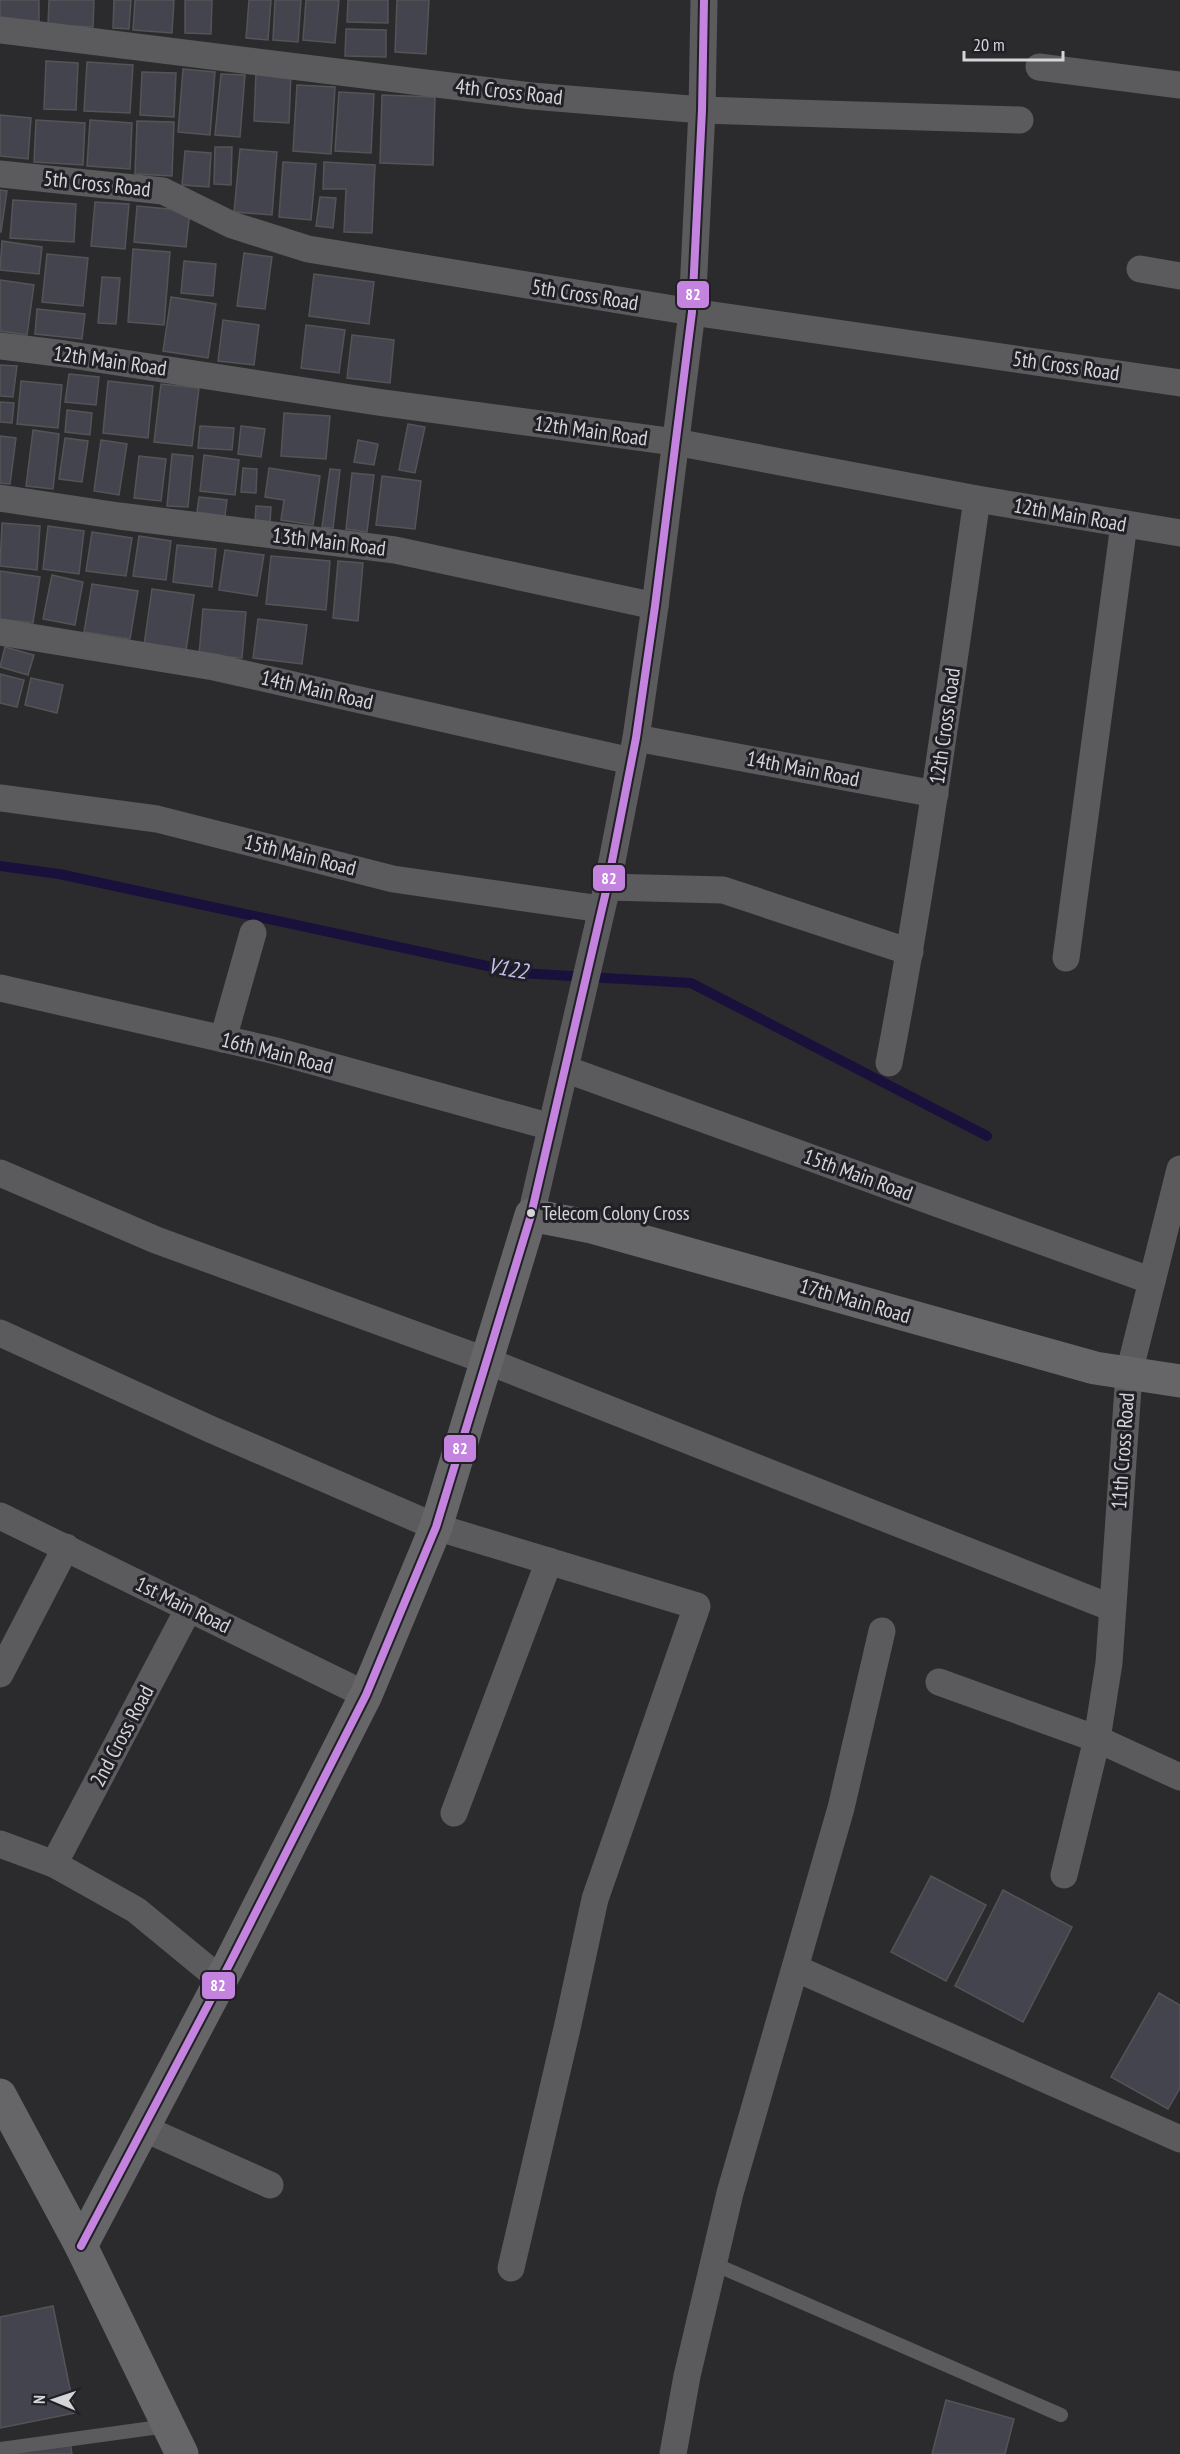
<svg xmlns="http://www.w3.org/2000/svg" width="1180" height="2454" font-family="'PT Sans Narrow',sans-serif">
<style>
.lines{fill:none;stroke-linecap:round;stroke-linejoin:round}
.stream{stroke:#19113c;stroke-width:10}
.building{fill:#44444f;stroke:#545457;stroke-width:1.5}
.lane{stroke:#5b5b5d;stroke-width:14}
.street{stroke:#5b5b5d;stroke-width:27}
.secondary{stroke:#666668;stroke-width:33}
.bus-1-casing{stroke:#202026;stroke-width:12}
.bus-1{stroke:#c483df;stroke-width:8}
.bus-dot{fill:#d5d5d8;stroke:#202026;stroke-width:2}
.labels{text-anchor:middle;stroke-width:6;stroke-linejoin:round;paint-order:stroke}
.bus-label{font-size:20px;fill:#d5d5d8;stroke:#202026;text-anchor:start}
.street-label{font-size:21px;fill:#d5d5d8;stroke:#202026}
.water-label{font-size:22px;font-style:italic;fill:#c2c1f2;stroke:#202026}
.line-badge{stroke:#202026;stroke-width:2}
.badge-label{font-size:16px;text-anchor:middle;font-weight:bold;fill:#fff}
</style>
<rect width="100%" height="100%" fill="#2b2b2e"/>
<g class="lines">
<path class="stream" d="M0,866L59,874L520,973L691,983L987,1136"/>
</g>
<g class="building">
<path d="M0,0H39V21L0,19Z"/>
<path d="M49,0H94L93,27L48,25Z"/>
<path d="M114,0H131L129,29L113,28Z"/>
<path d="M135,0H174L172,33L133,30Z"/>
<path d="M185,0H212L211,34L185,33Z"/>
<path d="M249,0H271L268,40L246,38Z"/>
<path d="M275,0H301L298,42L273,40Z"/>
<path d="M306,0H339L335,43L303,40Z"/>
<path d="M348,0H388V23L347,22Z"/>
<path d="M397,0H429L426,54L395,52Z"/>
<path d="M346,29L386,30V57L345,56Z"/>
<path d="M46,61L78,63L76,110L44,109Z"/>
<path d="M87,62L133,65L130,113L84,111Z"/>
<path d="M183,69L215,72L210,135L178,132Z"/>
<path d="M142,72L176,73L174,117L140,115Z"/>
<path d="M256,72L291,73L289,123L254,121Z"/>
<path d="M221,74L245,75L240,137L215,135Z"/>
<path d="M297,85L335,87L331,154L293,151Z"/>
<path d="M339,92L374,94L371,153L335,151Z"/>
<path d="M382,95L435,97L433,165L380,163Z"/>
<path d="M0,115L31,118L28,159L0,156Z"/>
<path d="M36,120L85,123L83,165L34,162Z"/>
<path d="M90,120L132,123L130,169L87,166Z"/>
<path d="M137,121L174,122L172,176L135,174Z"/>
<path d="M215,147H232L231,185L214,184Z"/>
<path d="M240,149L277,152L272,215L234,212Z"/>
<path d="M185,151L211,153L209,187L182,185Z"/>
<path d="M283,162L316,164L311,220L279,217Z"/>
<path d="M324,162L375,165L372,233L344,232L346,189H323Z"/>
<path d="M0,190L7,191L1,232H0Z"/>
<path d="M320,197L336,198L333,228L316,226Z"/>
<path d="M13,200L76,204L74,242L10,238Z"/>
<path d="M95,202L129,204L125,249L91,246Z"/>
<path d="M137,206L190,211L186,247L134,242Z"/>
<path d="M2,241L42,247L39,274L0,270Z"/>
<path d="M133,249L170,252L164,325L128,322Z"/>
<path d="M244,253L272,257L265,309L237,306Z"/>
<path d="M47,254L88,258L83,306L42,302Z"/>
<path d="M184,261L216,264L213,296L181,293Z"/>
<path d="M314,274L374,282L369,324L309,316Z"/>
<path d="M102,277L120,278L116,324L98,323Z"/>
<path d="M0,280L34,285L27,335L0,331Z"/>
<path d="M171,297L216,304L208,358L163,351Z"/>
<path d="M37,309L85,314L82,339L35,334Z"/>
<path d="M223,320L259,325L254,365L218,361Z"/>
<path d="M306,325L345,330L339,373L301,368Z"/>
<path d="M352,335L394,340L390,383L347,378Z"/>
<path d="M0,365L17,366L13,397L0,396Z"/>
<path d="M69,374L99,377L96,405L65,402Z"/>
<path d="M21,381L62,385L58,428L17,424Z"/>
<path d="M108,381L153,386L148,438L103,433Z"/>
<path d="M161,384L199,388L192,446L154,442Z"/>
<path d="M0,402L14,403L12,423L0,422Z"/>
<path d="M67,410L92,413L90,435L65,432Z"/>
<path d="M284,413L330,416L326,459L281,456Z"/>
<path d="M408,424L425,427L415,473L399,470Z"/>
<path d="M200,426L234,428L232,450L198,448Z"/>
<path d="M241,426L265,429L261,457L238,454Z"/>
<path d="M33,430L59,434L53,489L26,486Z"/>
<path d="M0,436L16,438L10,484L0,483Z"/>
<path d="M65,438L88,441L82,482L59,479Z"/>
<path d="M101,440L127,444L119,495L94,491Z"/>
<path d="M358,440L378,444L374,465L354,462Z"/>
<path d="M172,454L193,456L188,507L167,506Z"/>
<path d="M204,455L239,460L235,495L200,491Z"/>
<path d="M139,456L166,459L161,501L134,498Z"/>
<path d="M243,468L257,469L256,493L241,492Z"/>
<path d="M269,468L320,476L313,525L281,520L284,500L265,497Z"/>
<path d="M330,469L340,470L333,528L322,527Z"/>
<path d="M352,473L374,475L367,532L346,529Z"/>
<path d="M382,476L421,481L415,529L376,525Z"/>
<path d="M199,497L227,500L225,516L197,512Z"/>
<path d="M256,506L271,507L270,523L255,522Z"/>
<path d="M2,523L40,526L37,570L0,566Z"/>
<path d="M48,526L84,531L79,574L43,569Z"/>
<path d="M92,532L132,538L126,576L86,571Z"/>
<path d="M139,536L171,541L166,580L133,576Z"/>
<path d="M177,545L216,549L212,587L173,582Z"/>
<path d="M225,550L264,555L257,596L219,590Z"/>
<path d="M271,556L330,561L326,610L266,604Z"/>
<path d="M338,561L363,563L358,621L333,618Z"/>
<path d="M0,571L40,577L33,623L0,619Z"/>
<path d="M52,575L83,582L75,625L43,619Z"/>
<path d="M92,584L138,591L130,639L84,632Z"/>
<path d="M152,589L194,595L186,651L144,645Z"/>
<path d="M203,609L246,612L242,658L199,655Z"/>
<path d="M258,619L307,625L302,664L253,658Z"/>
<path d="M5,647L34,655L28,675L0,667Z"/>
<path d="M0,674L24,680L17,707L0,703Z"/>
<path d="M31,678L63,685L57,713L25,705Z"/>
<path d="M931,1876L986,1905L946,1981L891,1952Z"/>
<path d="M1003,1890L1072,1927L1023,2022L955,1986Z"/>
<path d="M1159,1993L1180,2005V2088L1168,2109L1111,2077Z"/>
<path d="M53,2306L75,2413L0,2428V2317Z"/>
<path d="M946,2400L1014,2419L1005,2454H932Z"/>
<path d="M70,2442L72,2454H0Z"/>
</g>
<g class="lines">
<g class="lane">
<path d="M714,2264L1061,2415"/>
<path d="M0,2449L167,2426"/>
</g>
<g class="street">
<path d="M0,30L532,96L702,110L1020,120"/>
<path d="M1039,67L1180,85"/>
<path d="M0,174L163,191L232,225L308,249L692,312L1180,383"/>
<path d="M1140,269L1180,276"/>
<path d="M0,346L65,354L377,402L675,442L977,499L1180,533"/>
<path d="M0,498L119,516L395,550L655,606"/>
<path d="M0,632L214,667L631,761"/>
<path d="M636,738L935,794"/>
<path d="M0,798L157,819L393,879L601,909"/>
<path d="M607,887L723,890L910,952"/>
<path d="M1066,958L1124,524"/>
<path d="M0,988L276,1051L551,1127"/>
<path d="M223,1039L253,933"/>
<path d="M889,1063C925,876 950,687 977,499"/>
<path d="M565,1069L1152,1281"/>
<path d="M0,1173L156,1240L487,1361L1112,1608"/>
<path d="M531,1215L607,887L636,738L655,606L692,312L702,110L704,0"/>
<path d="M0,1333L210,1429L436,1527L697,1606L595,1899L568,2024L511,2268"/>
<path d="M0,1516L366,1695"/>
<path d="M0,1674L66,1547"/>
<path d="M939,1682L1097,1739L1180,1777"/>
<path d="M454,1813L549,1561"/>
<path d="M0,1844L54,1864L136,1910L221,1980"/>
<path d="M54,1864L189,1608"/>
<path d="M1064,1875L1097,1739L1109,1663L1129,1373L1180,1169"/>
<path d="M795,1968L1180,2139"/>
<path d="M143,2128L270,2185"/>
<path d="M673,2454L687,2376L730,2193L841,1808L882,1631"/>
</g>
<g class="secondary">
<path d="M0,2095L81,2246L182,2454"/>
<path d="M81,2246L229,1965L366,1695L436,1527L531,1215L592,1227L1095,1368L1180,1381"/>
</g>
<defs>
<path id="bus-1" d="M81,2246L229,1965L366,1695L436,1527L531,1215L607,887L636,738L655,606L692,312L702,110L704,0"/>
</defs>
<use href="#bus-1" class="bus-1-casing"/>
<use href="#bus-1" class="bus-1"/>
</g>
<circle class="bus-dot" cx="531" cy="1213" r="5"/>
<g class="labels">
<g class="bus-label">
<text x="542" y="1220">Telecom Colony Cross</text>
</g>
<g class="street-label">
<text transform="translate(509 92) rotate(6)" y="7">4th Cross Road</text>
<text transform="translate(97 184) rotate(6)" y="7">5th Cross Road</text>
<text transform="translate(585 295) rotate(9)" y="7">5th Cross Road</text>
<text transform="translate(110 361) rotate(8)" y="7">12th Main Road</text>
<text transform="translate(1066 366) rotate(8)" y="7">5th Cross Road</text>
<text transform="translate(591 431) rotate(8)" y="7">12th Main Road</text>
<text transform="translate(1070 515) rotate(10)" y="7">12th Main Road</text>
<text transform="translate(329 542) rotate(7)" y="7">13th Main Road</text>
<text transform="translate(317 690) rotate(13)" y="7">14th Main Road</text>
<text transform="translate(945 726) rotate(-82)" y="7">12th Cross Road</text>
<text transform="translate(803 769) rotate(11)" y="7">14th Main Road</text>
<text transform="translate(300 855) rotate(14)" y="7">15th Main Road</text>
<text transform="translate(277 1053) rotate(14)" y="7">16th Main Road</text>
<text transform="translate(858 1175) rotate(20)" y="7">15th Main Road</text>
<text transform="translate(855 1301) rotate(16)" y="7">17th Main Road</text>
<text transform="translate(1123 1451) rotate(-86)" y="7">11th Cross Road</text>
<text transform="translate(183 1605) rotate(26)" y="7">1st Main Road</text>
<text transform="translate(122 1736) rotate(-62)" y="7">2nd Cross Road</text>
</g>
<g class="water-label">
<text transform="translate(508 968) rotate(10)" y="8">V122</text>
</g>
</g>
<g class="line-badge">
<rect x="676" y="280" width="34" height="29" rx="6" fill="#c483df"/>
<rect x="592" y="864" width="34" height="28" rx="6" fill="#c483df"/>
<rect x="443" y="1434" width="34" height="29" rx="6" fill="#c483df"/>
<rect x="201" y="1971" width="35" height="29" rx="6" fill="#c483df"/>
</g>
<g class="badge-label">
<text x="693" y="300">82</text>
<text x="609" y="884">82</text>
<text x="460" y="1454">82</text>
<text x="218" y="1991">82</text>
</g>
<g transform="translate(54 2400) rotate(272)" stroke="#202026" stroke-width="4.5" paint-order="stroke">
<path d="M0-4.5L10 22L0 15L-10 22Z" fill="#d5d5d8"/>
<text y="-9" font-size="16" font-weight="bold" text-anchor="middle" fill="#d5d5d8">N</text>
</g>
<path d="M964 51v9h99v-9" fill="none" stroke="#d5d5d8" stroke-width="3"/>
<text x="973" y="51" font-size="18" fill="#d5d5d8" stroke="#202026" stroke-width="4.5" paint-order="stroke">20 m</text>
</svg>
